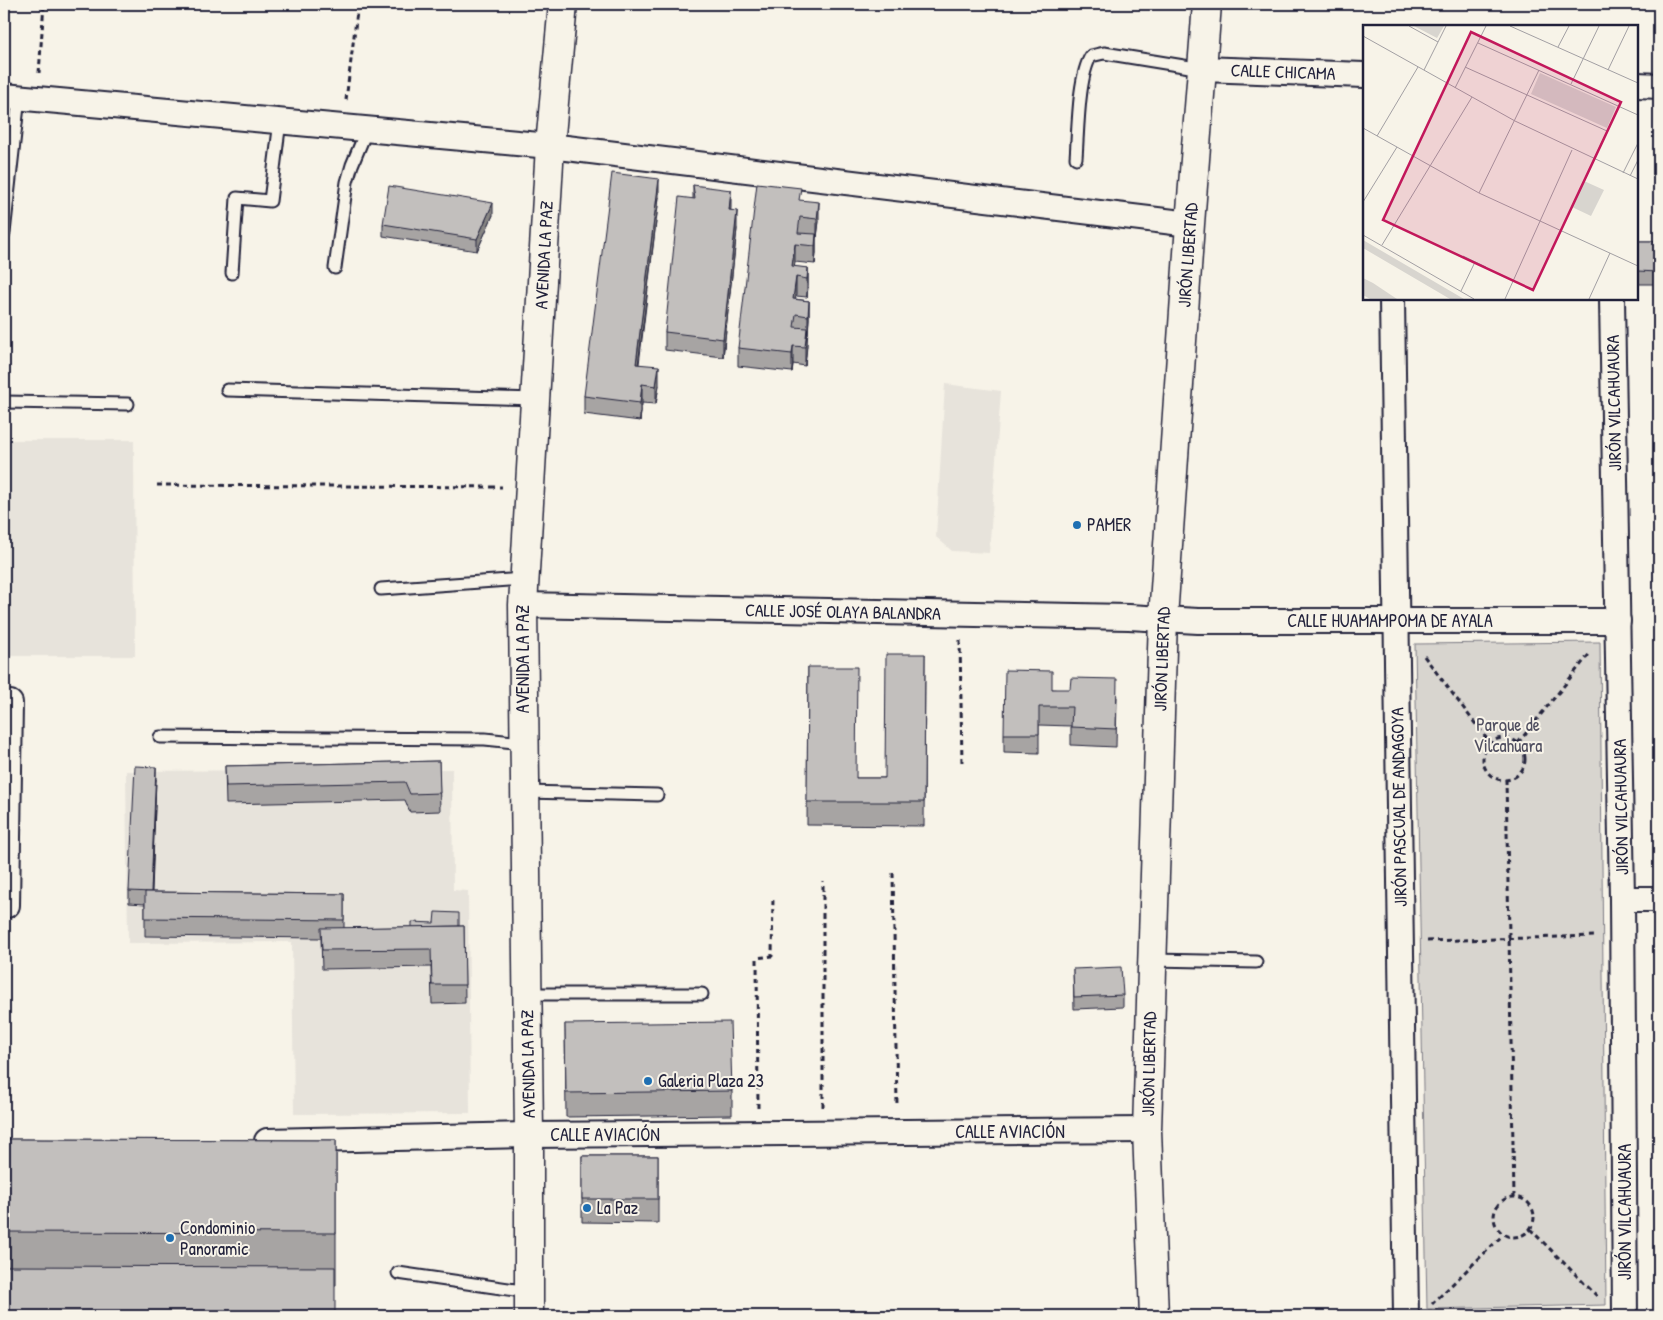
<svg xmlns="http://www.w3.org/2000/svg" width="1663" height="1320" font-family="'Patrick Hand',sans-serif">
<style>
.built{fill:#e7e3db}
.green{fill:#d8d5cf;stroke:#7d7c85}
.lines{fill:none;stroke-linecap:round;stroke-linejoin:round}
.service-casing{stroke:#22223b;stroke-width:15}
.minor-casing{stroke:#22223b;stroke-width:28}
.tertiary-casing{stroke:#22223b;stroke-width:31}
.secondary-casing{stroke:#22223b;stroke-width:31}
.path{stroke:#22223b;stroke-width:3;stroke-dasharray:5 4;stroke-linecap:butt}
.service{stroke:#f7f3e8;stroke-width:11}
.minor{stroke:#f7f3e8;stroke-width:24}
.tertiary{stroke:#f7f3e8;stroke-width:28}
.secondary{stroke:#f7f3e8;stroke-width:28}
.wall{fill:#a7a4a3;stroke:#22223b}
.shaded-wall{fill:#888684;stroke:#22223b}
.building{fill:#c2bfbd;stroke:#22223b}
.poi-dot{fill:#1f6fb2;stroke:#f7f3e8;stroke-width:2}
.labels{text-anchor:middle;stroke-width:4;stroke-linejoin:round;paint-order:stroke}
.street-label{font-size:18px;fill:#22223b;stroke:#f7f3e8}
.poi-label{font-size:18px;fill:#22223b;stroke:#f7f3e8;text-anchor:start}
.park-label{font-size:18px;fill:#504f60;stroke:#f7f3e8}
.inset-road{fill:none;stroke:#a29fa3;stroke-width:1}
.view{fill:#c2185b;fill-opacity:0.15;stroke:#c2185b;stroke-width:2.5}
.inset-edge{fill:none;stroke:#22223b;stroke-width:2.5}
</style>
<rect width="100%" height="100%" fill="#f7f3e8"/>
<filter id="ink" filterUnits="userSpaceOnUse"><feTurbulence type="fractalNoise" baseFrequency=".02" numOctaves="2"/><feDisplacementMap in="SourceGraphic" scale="10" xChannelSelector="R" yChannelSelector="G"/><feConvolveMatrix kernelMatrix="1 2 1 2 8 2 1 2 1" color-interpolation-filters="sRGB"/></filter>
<g filter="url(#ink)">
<g class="built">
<path d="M945,384L1001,391L989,553L952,551L936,537Z"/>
<path d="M4,440H134L135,656H4Z"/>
<path d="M452,769L453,890L468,891L470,1113L294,1114L292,942L128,943L126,771Z"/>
</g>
<path class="green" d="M1600,642L1606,1305L1427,1309L1415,644Z"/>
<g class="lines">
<defs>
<g id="service">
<path d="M1076,158C1078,133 1078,76 1091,56L1104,53L1202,69"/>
<path d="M4,233L19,97"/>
<path d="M335,268L347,182L352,165L367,129"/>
<path d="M232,273L237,198L270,201L280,121"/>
<path d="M227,390L535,399"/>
<path d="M4,402L128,404"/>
<path d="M381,589L524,579"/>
<path d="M160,737L485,739L524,743"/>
<path d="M525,792L657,795"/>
<path d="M1152,960L1256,962"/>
<path d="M527,994H702"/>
<path d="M398,1273L529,1292"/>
</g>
<g id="minor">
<path d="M1202,69L1364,75"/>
<path d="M1637,85L1659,86"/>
<path d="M4,96L550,146L1190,224"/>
<path d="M1392,299L1406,1316"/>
<path d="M1612,299L1622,899L1625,1316"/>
<path d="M523,605L1129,617L1198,621H1618"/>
<path d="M1622,899H1659"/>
<path d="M7,905L10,703"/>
<path d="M267,1141L529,1135L1147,1130"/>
</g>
<path id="tertiary" d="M1154,1316L1147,1130L1163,618L1190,224L1207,4"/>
<path id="secondary" d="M529,1316V1135L523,605L550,146L563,4"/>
</defs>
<use href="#service" class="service-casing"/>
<use href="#minor" class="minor-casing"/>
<use href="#tertiary" class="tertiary-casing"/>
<use href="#secondary" class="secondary-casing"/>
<g class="path">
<path d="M39,73L44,4"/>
<path d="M346,100L358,4"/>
<path d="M157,485L502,487"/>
<path d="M960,640L962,764"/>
<path d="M1424,656L1490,743"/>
<circle cx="1504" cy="759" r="21"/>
<path d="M1518,743L1591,652"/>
<path d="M1506,779L1514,1197"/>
<path d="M893,873L897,1105"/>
<path d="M1427,941L1595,936"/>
<path d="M823,1107V881"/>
<path d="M758,1108L757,958L772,956L773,898"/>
<circle cx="1514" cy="1217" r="20"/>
<path d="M1530,1229L1597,1296"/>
<path d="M1432,1304L1503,1235"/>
</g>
<use href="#service" class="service"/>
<use href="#minor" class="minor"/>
<use href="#tertiary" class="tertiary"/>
<use href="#secondary" class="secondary"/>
</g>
<g class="wall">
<path d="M693,185L731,210L737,229L723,357L665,350V332L693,198Z"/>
<path d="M659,197L639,364L659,385L656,404L642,403L640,421L584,414V396Z"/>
<path d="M801,200L819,221L817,237H816V253L815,264L795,262L794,267L808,268V286L807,297L796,296L795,299L809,301V319L805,366L793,364L792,372L738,366V348Z"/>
<path d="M493,215L477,251L383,236V224Z"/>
<rect x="1637" y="241" width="22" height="43"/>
<path d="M925,654L924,826L807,825L808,667L856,778H885Z"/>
<path d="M1052,689L1117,697L1116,747L1071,745V726L1039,725V753L1004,752V734Z"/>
<path d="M439,761L440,811L410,812L405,800L226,804L225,766Z"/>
<path d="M156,779L152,892L344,894V928L464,926L465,1003L432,1004L431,967L322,969L321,938L145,936V904L129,903V891Z"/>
<path d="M1073,969L1123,995V1007L1074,1009Z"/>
<path d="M565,1024L732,1091V1115L566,1117Z"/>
<path d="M4,1139L336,1140V1285L4,1316Z"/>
<path d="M582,1156H658V1223L582,1222Z"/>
</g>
<g class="shaded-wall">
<path d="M659,179V197L636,382V364Z"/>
<path d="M731,190V208L729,228V210Z"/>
<path d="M819,202V221L817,237V219Z"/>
<path d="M493,203V215L477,251V239Z"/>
<path d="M737,211V229L723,357V339Z"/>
<path d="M816,234V253L815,264V246Z"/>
<path d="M795,244V262L792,284V266Z"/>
<path d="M808,268V286L807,297V279Z"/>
<path d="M796,277V296L793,317V299Z"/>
<path d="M809,301V319L808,334V316Z"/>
<path d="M807,328V346L805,366V347Z"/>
<path d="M793,346V364L792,372V354Z"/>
<path d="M659,366V385L656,404V386Z"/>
<path d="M642,384V403L640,421V403Z"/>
<path d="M156,767V779L151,904V892Z"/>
</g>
<g class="building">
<path d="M612,173L659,179L636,364L659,366L656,386L642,384L640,403L584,396Z"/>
<path d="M757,183L801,188L799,200L819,202L817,219L800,217L798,233L816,234L815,246L795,244L792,266L808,268L807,279L796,277L793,299L809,301L808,316L796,314L794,327L807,328L805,347L793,346L792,354L738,348Z"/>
<path d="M693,185L731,190L729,210L737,211L723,339L665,332L679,197L695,199Z"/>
<path d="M389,186L493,203L477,239L383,224Z"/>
<path d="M1637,241H1659V272L1637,271Z"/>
<path d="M886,654H925L924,802H807L808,667H857L856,778H885Z"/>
<path d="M1005,670L1052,671V689H1070L1071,678L1117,679L1116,729L1071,727L1072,707H1039V734H1004Z"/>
<path d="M439,761L440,793L410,794L405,782L226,786L225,766Z"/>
<path d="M135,766L156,767L151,892L129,891Z"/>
<path d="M145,892L344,894V920L145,918Z"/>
<path d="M435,912L459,913V926L412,927V922L434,923Z"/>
<path d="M464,926L465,985H432L431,949L322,950L321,928Z"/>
<path d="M1121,967L1123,995L1074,997L1073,969Z"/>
<path d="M730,1022L732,1091L566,1093L565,1024Z"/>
<path d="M4,1139L336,1140V1233L4,1232Z"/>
<rect x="582" y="1156" width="76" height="43"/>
<path d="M4,1266L335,1267V1316H4Z"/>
</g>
</g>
<g class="poi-dot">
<circle cx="1077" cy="525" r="5"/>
<circle cx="648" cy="1081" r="5"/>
<circle cx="587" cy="1208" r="5"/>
<circle cx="170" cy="1238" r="5"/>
</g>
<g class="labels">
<g class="street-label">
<text transform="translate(1283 72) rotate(2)" y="6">CALLE CHICAMA</text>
<text transform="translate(544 255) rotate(-87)" y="6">AVENIDA LA PAZ</text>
<text transform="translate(1188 255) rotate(-86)" y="6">JIRÓN LIBERTAD</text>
<text transform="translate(1614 403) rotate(-91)" y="6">JIRÓN VILCAHUAURA</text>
<text transform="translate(843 612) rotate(1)" y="6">CALLE JOSÉ OLAYA BALANDRA</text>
<text x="1390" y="627">CALLE HUAMAMPOMA DE AYALA</text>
<text transform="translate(523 659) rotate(-90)" y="6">AVENIDA LA PAZ</text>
<text transform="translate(1162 659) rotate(-88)" y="6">JIRÓN LIBERTAD</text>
<text transform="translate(1399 807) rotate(-91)" y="6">JIRÓN PASCUAL DE ANDAGOYA</text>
<text transform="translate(1621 807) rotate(-91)" y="6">JIRÓN VILCAHUAURA</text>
<text transform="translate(528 1064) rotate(-91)" y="6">AVENIDA LA PAZ</text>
<text transform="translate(1149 1064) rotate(-89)" y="6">JIRÓN LIBERTAD</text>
<text x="1010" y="1138">CALLE AVIACIÓN</text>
<text x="605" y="1141">CALLE AVIACIÓN</text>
<text transform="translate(1625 1212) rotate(-90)" y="6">JIRÓN VILCAHUAURA</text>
</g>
<g class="poi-label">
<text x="1087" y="531">PAMER</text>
<text x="658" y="1087">Galeria Plaza 23</text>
<text x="597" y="1214">La Paz</text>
<text x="180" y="1234">Condominio<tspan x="180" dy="21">Panoramic</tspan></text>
</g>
<g class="park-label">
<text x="1508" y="731">Parque de<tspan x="1508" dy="21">Vilcahuara</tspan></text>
</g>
</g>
<g transform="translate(1363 25)">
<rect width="275" height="275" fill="#f7f3e8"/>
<path d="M51,1H81L74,13ZM177,48L253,82L244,103L168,69ZM221,156L241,165L228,191L209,182ZM0,215L101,274H87L0,223ZM0,253L10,258L34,274H7L0,270Z" fill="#d8d5cf"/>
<path class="inset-road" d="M46,1L75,17M147,1L275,58M0,11L152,96L275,154M115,18L275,90M195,22L206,1M102,42L244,106M61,45L83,1M245,45L266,1M208,59L236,1M92,63L123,1M0,103L116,168L275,241M14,111L55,42M231,134L256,81M260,148L275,118M267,151L275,135M116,168L176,45M0,177L34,122M0,210L111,274M19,220L109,72M100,231L123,242M98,266L112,237M142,274L209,125M226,274L247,228"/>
<path class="view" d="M108,7L258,77L170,265L20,195Z"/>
<rect width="275" height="275" class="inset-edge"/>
</g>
<rect width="1663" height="1320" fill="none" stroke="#f7f3e8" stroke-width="20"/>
<rect x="10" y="10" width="1643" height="1300" fill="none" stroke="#22223b" stroke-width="2" filter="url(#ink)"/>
</svg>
